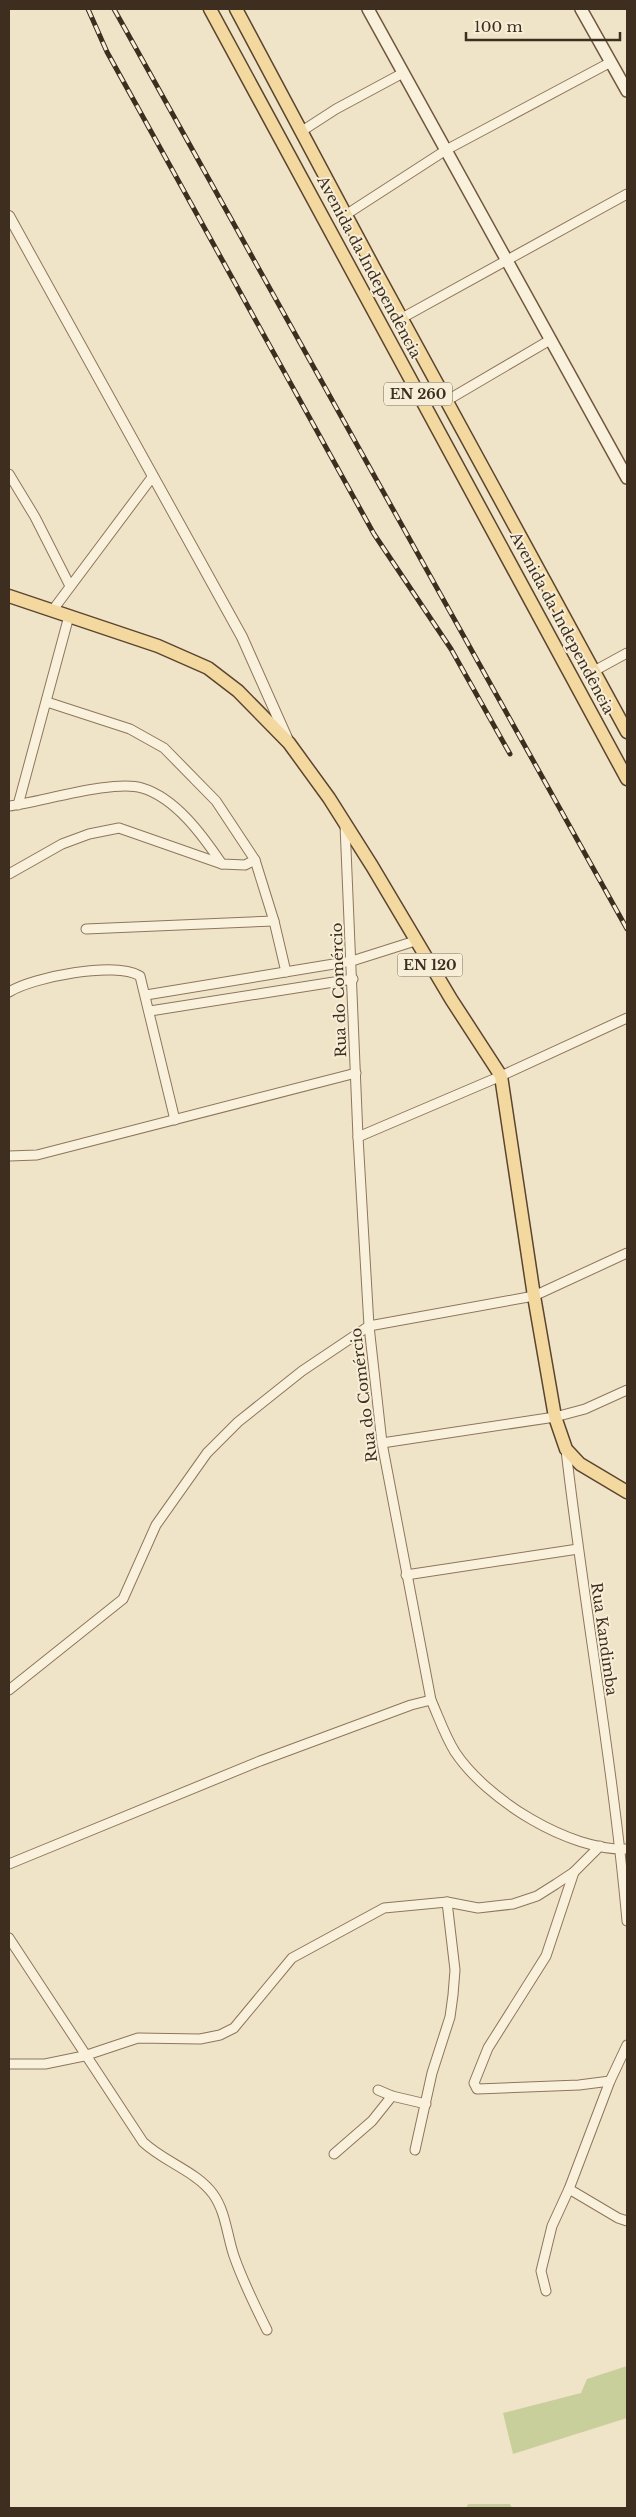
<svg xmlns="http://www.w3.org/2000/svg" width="636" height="2517" font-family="'Libre Baskerville',serif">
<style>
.green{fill:#c9cf9b}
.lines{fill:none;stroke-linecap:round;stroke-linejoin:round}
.minor-casing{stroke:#8d765c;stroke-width:11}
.tertiary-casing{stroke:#8d765c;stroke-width:12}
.secondary-casing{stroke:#6f573f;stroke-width:14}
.primary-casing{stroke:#5b4430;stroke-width:15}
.minor{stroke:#faf1dc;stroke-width:9}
.tertiary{stroke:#faf1dc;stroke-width:10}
.secondary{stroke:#faf1dc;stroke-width:11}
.primary{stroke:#f3d9a0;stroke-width:12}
.rail-casing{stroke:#3d2e20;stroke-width:5}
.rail{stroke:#f7eed8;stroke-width:3;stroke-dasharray:9;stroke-linecap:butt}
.labels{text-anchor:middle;stroke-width:4;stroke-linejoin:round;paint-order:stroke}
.shield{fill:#f7eed8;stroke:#756857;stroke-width:1}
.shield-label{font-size:14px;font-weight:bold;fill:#3d2e20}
.street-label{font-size:15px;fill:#3d2e20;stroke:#f7eed8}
</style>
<rect width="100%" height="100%" fill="#f0e4c8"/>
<g class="green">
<path d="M627,2366V2418L513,2454L503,2413L581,2393L587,2379Z"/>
<path d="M468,2504H510L512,2508H466Z"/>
</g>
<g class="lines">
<defs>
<g id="minor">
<path d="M302,131L336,109L403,73"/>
<path d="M347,214L446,150L611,62"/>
<path d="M402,318L627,194"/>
<path d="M446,401L550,340"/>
<path d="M9,474L35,517L70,586"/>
<path d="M52,611L153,476"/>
<path d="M594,671L627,653"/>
<path d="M47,702L130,729L164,748L216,801L255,860L274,921L286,972"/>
<path d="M18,805L69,616"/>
<path d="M9,806C41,802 114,779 142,788C176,798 203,836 222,864"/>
<path d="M345,825L358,1137L369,1326L382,1443L431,1700C439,1718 445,1736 455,1752C487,1800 569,1851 627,1849"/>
<path d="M9,874L62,844L89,834L119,828L222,864L245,865L255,860"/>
<path d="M86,929L274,921"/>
<path d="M9,992C33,977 115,961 140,976L175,1120"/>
<path d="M146,995L352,961L415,941"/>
<path d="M150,1011L353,979"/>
<path d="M358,1137L501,1076L627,1018"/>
<path d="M9,1156L37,1155L356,1073"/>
<path d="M382,1443L555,1417L585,1409L627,1390"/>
<path d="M566,1450C584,1607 613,1763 627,1921"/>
<path d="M406,1575L578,1549"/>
<path d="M9,1690L123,1599L156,1525L207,1453L238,1422L302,1371L369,1326L534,1296L627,1253"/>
<path d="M9,1864L260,1761L411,1705L431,1700"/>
<path d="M574,1872L546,1956L488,2048L474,2083L477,2089L579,2085L610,2081"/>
<path d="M9,1938L143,2142C164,2162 196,2171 213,2194C226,2212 227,2236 234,2256C243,2282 255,2306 267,2330"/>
<path d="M9,2064H45L84,2056L138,2038L200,2039L220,2035L234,2028L292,1958L384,1908L447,1902L478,1908L513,1904L537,1896L556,1884L574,1872L600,1846"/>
<path d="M378,2090L392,2096L426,2104"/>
<path d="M415,2150L432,2073L450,2017L453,1995L455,1970L447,1902"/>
<path d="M334,2154L372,2121L392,2096"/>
<path d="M569,2189L618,2218L627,2221"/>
<path d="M546,2291L541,2271L552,2226L569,2189L610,2081L627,2045"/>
</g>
<path id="tertiary" d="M9,216L242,637L287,738"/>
<g id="secondary">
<path d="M368,9L627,478"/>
<path d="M581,9L627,91"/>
</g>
<g id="primary">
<path d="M210,9L627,779"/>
<path d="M236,9L373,266L627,732"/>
<path d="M9,596L158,646L208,668L238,691L289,743L329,798L372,866L451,999L501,1076L534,1296L555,1417L566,1449L580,1464L627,1492"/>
</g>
</defs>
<use href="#minor" class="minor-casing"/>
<use href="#tertiary" class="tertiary-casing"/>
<use href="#secondary" class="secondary-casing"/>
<use href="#primary" class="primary-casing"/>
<use href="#minor" class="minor"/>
<use href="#tertiary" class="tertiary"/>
<use href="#secondary" class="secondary"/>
<use href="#primary" class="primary"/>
<defs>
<g id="rail">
<path d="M88,9L107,52L374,534L451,649L510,754"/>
<path d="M114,9L627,929"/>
</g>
</defs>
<use href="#rail" class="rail-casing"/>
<use href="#rail" class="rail"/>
</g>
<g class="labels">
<g class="shield">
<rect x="384" y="382.5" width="68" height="23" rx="4"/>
<rect x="397.5" y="953.5" width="65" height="23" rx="4"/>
</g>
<g class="shield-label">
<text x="418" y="399">EN 260</text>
<text x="430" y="970">EN 120</text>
</g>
<g class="street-label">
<text transform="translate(369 267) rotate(62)" y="5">Avenida da Independência</text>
<text transform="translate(562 623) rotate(62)" y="5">Avenida da Independência</text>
<text transform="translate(339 990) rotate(-92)" y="5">Rua do Comércio</text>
<text transform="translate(364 1395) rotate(-97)" y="5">Rua do Comércio</text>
<text transform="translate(604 1639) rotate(82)" y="5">Rua Kandimba</text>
</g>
</g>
<rect width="636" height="2517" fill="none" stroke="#3d2e20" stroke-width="20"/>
<path d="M466 32v8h154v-8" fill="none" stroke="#3d2e20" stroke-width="2.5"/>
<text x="474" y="32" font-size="15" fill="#3d2e20" stroke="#f7eed8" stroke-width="4" paint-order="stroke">100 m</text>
</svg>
